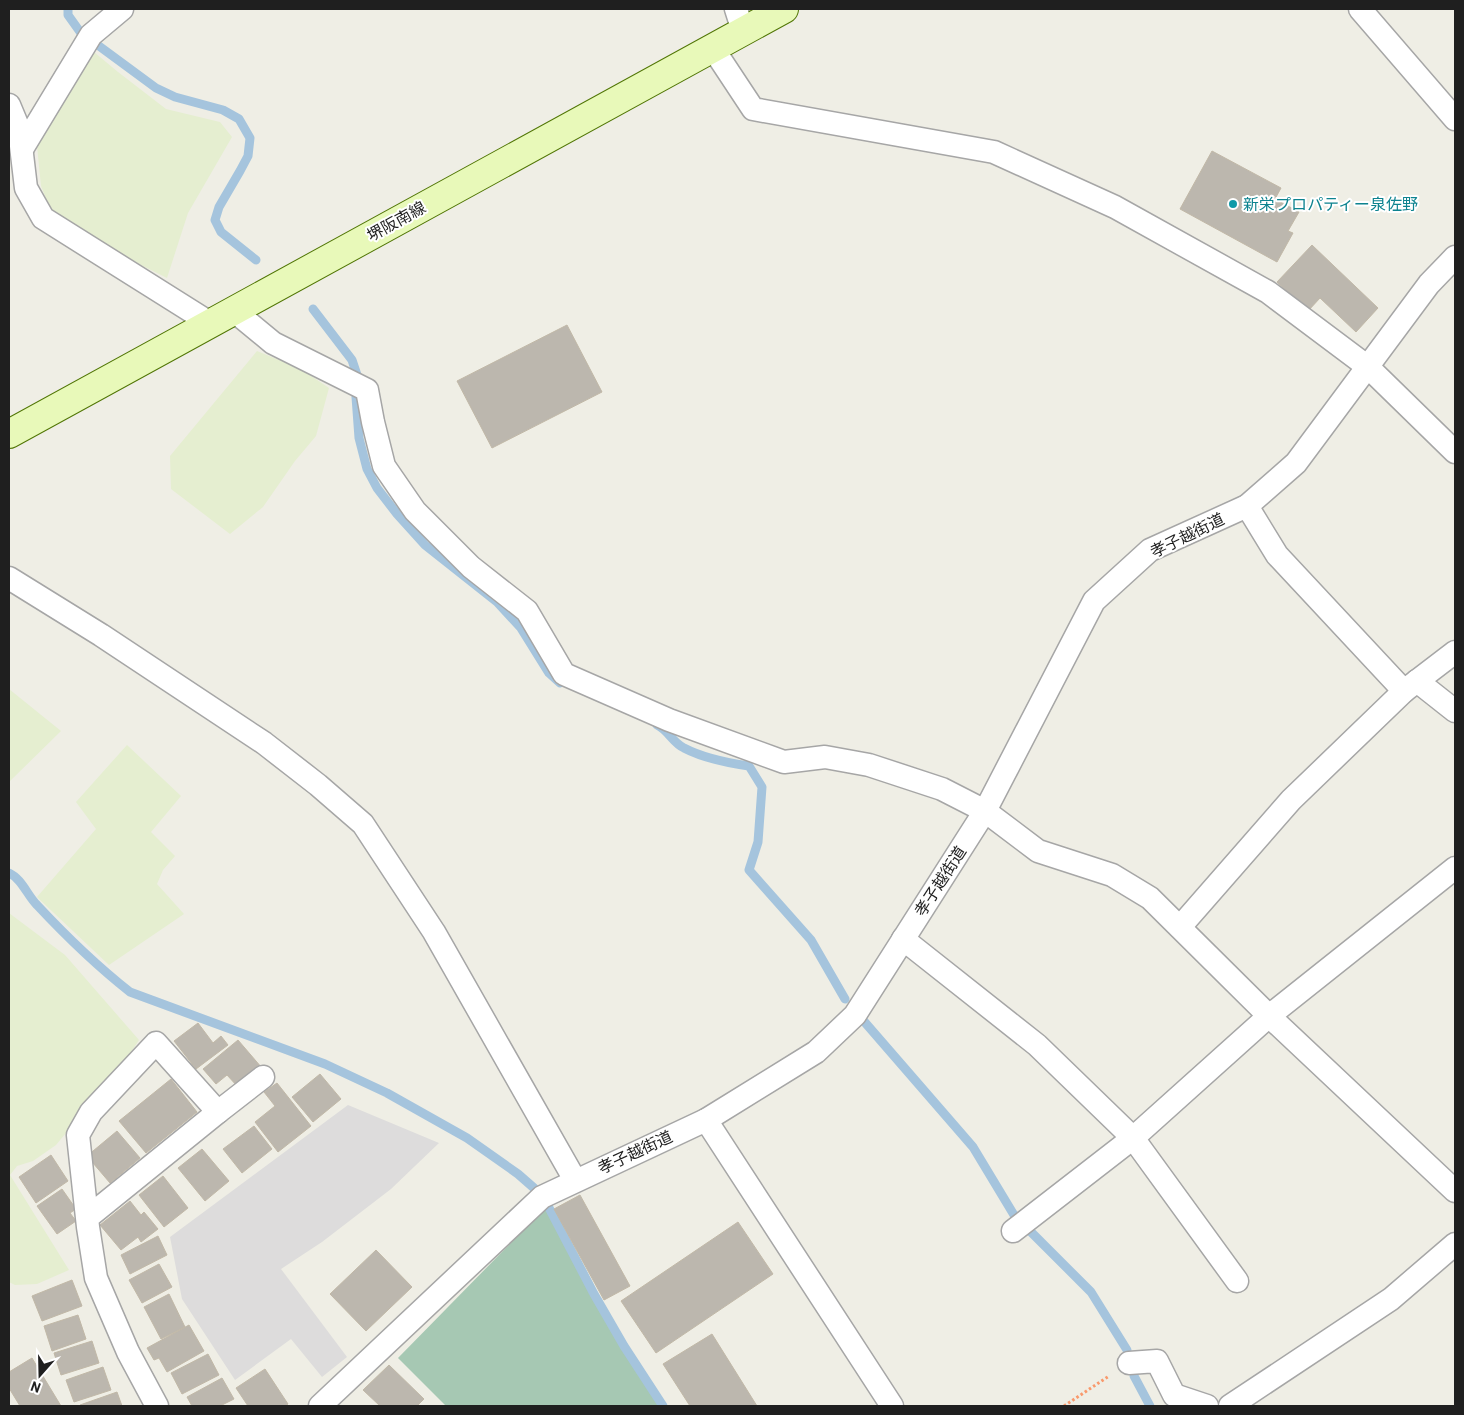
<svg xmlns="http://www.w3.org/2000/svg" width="1464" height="1415" font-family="Barlow,'Noto Sans JP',sans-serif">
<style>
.residential{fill:#dddcdc}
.farmland{fill:#e5eed0}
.cemetery{fill:#a6c8b3}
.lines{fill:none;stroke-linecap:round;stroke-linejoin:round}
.stream{stroke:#a5c4dd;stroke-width:9}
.building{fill:#bcb7ae;stroke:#c1b8a7}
.street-casing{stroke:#a6a6a6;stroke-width:25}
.secondary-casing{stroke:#517605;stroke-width:30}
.path{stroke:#f9996c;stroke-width:3;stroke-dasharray:2.5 2.5;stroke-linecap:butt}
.street{stroke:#fff;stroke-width:22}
.secondary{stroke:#e8f9b9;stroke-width:28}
.culture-dot{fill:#0f9aa8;stroke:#fff;stroke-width:2}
.labels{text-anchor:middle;stroke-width:4;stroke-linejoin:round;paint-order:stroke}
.culture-label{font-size:16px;fill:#0d838f;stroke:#fff;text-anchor:start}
.street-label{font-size:16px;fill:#1f1f1f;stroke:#fff}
</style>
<rect width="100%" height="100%" fill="#efeee5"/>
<path class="residential" d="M348,1105L439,1143L391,1189L322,1242L281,1269L347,1357L322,1377L291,1339L235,1380L182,1299L170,1237Z"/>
<g class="farmland">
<path d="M94,52L118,72L166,109L220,122L232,137L188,213L167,278L141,265L51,211L41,186L36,136Z"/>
<path d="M257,351L301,369L329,388L316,436L295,461L263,507L230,534L171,489L170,456Z"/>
<path d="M9,689L61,731L9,782Z"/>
<path d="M127,745L181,796L151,832L175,856L163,870L157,884L184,914L109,965L37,897L96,829L76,802Z"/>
<path d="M9,913L65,955L139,1040L124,1063L56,1145L33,1161L17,1166L10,1175L69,1270L37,1284L15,1285L9,1282Z"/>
</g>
<path class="cemetery" d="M545,1208L612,1331L659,1406H446L398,1358Z"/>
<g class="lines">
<g class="stream">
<path d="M68,9V15L83,36L99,46L156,88L175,97L223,110L239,119L250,138L248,156L240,171L219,207L215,220L221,232L256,260"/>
<path d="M313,309L352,360L358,378"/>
<path d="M356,397L359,438L367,469L377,488L397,514L425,545L497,602L521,628L549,673L560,683"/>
<path d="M657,725C668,730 673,743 684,748C703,758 728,763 749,766L762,787L758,842L749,870L811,940L845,999"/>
<path d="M9,873C22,879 27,895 37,905C65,935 97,966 130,992L325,1064L387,1093L467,1138L518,1174L534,1188"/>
<path d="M862,1019L973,1147L1014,1215"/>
<path d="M547,1204L594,1294L624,1346L663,1406"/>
<path d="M1027,1228L1091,1292L1127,1350"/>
<path d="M1134,1376L1150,1406"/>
</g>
</g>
<g class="building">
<path d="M1212,151L1281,188L1275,199L1299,212L1288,231L1293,233L1277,262L1180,209Z"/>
<path d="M1312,245L1378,308L1356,332L1320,298L1308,311L1277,282Z"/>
<path d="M567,325L602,392L492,448L457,381Z"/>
<path d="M198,1023L213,1043L221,1036L228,1045L196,1069L174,1041Z"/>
<path d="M238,1040L262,1068L238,1087L227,1075L216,1084L203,1069Z"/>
<path d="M320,1074L341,1099L313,1122L292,1097Z"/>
<path d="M171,1079L197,1112L146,1153L119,1121Z"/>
<path d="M277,1083L311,1126L278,1152L255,1122L275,1106L264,1092Z"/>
<path d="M254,1126L272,1149L242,1173L223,1149Z"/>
<path d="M117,1131L140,1158L110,1183L87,1156Z"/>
<path d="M202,1149L229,1181L205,1201L178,1168Z"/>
<path d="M51,1155L68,1181L36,1203L19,1177Z"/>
<path d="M163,1176L188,1208L164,1227L139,1195Z"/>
<path d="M62,1189L76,1209L70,1213L76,1221L57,1234L37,1206Z"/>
<path d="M580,1195L630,1286L604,1300L554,1209Z"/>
<path d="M130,1201L141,1215L144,1212L158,1229L141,1242L138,1237L121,1250L100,1225Z"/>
<path d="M738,1222L773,1274L656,1353L621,1301Z"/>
<path d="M158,1236L167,1255L130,1274L121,1255Z"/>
<path d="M376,1250L412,1287L366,1331L330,1294Z"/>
<path d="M159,1264L172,1287L142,1303L129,1280Z"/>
<path d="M72,1280L82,1306L42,1321L32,1296Z"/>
<path d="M169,1294L185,1327L161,1339L144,1307Z"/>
<path d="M78,1315L86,1339L52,1351L44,1326Z"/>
<path d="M189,1325L204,1351L167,1372L159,1358L154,1360L147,1348Z"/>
<path d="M712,1334L757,1406H690L663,1364Z"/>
<path d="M92,1341L99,1363L61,1375L54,1353Z"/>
<path d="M208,1354L219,1375L182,1394L171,1373Z"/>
<path d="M32,1358L61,1406H20L9,1388V1372Z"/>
<path d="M389,1365L424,1399L417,1406H380L363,1390Z"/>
<path d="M103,1367L111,1390L74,1402L66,1380Z"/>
<path d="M265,1369L288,1404L285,1406H248L236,1388Z"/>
<path d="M222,1378L234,1399L220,1406H192L187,1397Z"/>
<path d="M117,1392L122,1406H80V1405Z"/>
</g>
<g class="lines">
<defs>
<g id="street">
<path d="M736,9L743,31"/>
<path d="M1360,9L1455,119"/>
<path d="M712,47L753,109L994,152L1115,207L1268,292L1368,367L1455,452"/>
<path d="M9,105L19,129L26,188L43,218L210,323"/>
<path d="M22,149L91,35L122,9"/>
<path d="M233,310L273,343L367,390L373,422L384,466L415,511L471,567L527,611L564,674L669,720L784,762L825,757L869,765L942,789L985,811L1038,851L1112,875L1150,898L1269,1016L1455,1191"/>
<path d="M1247,506L1277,555L1404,691"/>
<path d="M9,578L101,635L264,743L318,785L363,824L434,932L575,1180"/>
<path d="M1417,681L1455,711"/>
<path d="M1180,927L1291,800L1404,691L1455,652"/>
<path d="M903,939L1037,1045L1133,1138L1237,1281"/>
<path d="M218,1112L263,1077"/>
<path d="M706,1120L892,1406"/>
<path d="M87,1218L218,1112L156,1043L91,1112L78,1135L88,1227L96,1278L128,1352L157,1406"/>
<path d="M1013,1231L1133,1138L1269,1016L1455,868"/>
<path d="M1129,1363L1157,1361L1174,1395L1207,1406"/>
<path d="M320,1406L542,1197L706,1120L816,1052L855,1015L985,811L1094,601L1150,550L1247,506L1296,463L1429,284L1455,257"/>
<path d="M1230,1406L1391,1299L1455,1244"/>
</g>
<path id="secondary" d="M9,434L784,9"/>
</defs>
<use href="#street" class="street-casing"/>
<use href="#secondary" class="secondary-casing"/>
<path class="path" d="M1064,1406L1109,1376"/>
<use href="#street" class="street"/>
<use href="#secondary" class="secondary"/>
</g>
<circle class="culture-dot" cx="1233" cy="204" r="5"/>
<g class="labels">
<g class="culture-label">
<text x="1243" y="210">新栄プロパティー泉佐野</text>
</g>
<g class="street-label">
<text transform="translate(396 221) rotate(-29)" y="6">堺阪南線</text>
<text transform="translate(1187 535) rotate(-26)" y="6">孝子越街道</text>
<text transform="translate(940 881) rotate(-57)" y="6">孝子越街道</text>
<text transform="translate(635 1152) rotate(-25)" y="6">孝子越街道</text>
</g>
</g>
<rect width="1464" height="1415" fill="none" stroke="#1f1f1f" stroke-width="20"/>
<g transform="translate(40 1375) rotate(200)" stroke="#ffffff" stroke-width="4" paint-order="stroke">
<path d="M0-4L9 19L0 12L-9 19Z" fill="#1f1f1f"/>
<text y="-8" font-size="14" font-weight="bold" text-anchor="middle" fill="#1f1f1f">N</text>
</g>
</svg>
